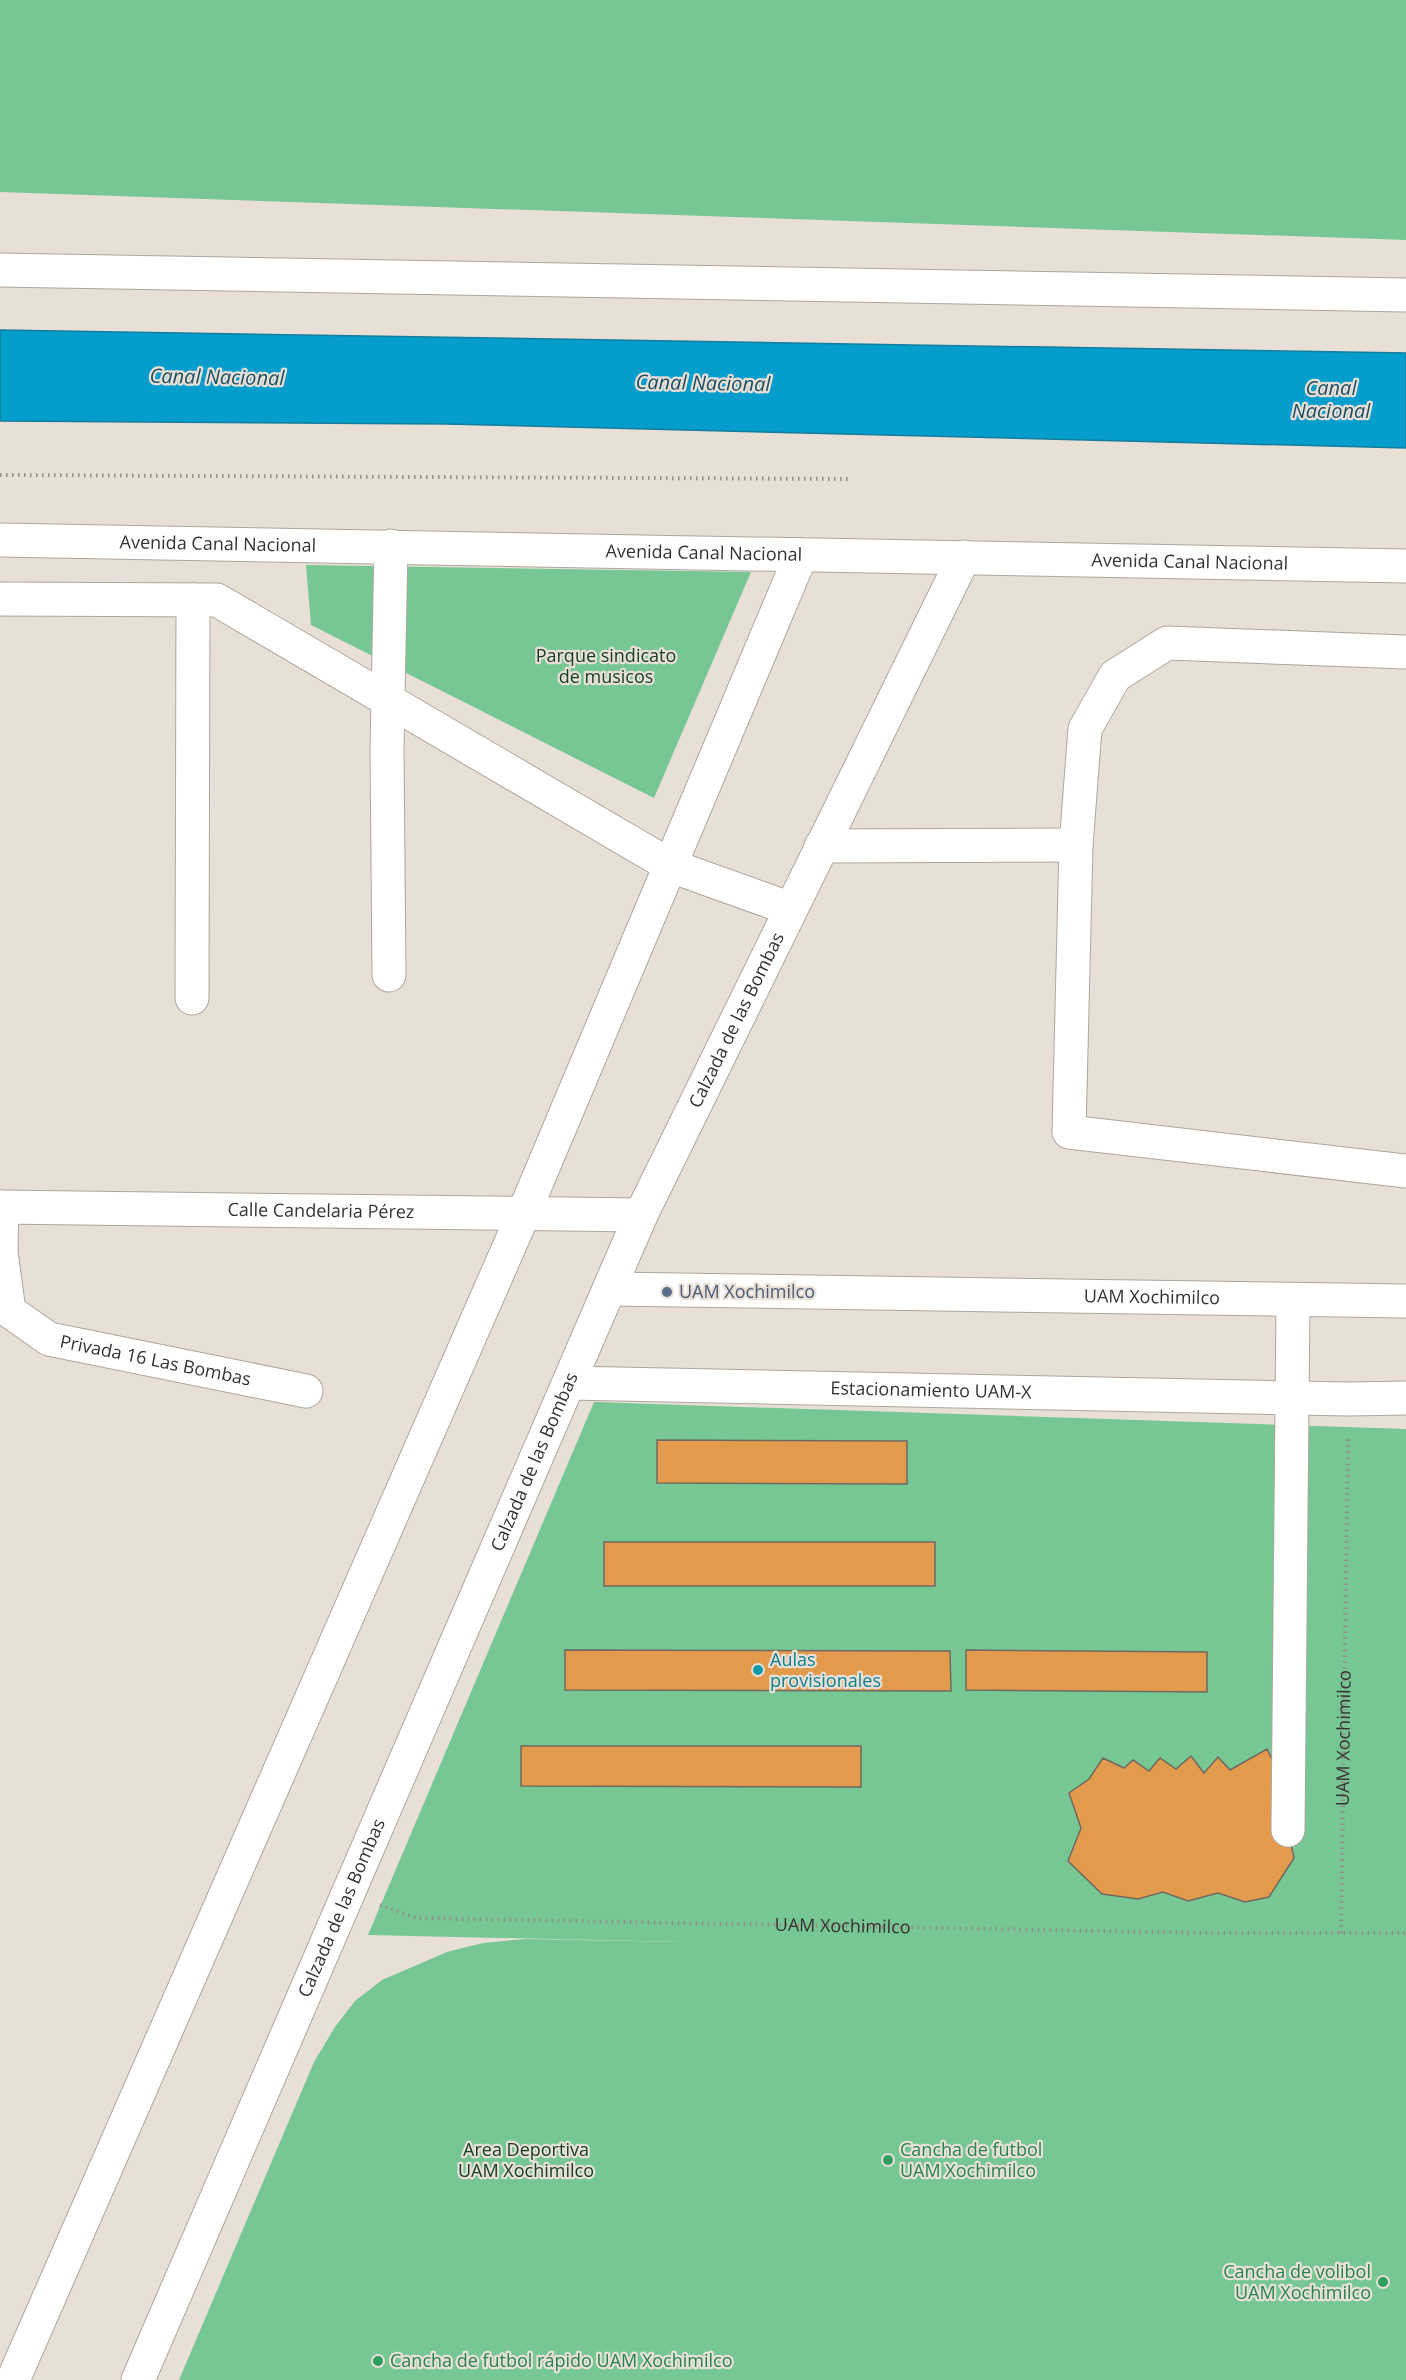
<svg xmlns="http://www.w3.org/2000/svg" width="1406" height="2380" font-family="'Open Sans',sans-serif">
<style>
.green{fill:#76c794}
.water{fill:#049dcc;stroke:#137d9d;stroke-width:1.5}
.building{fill:#e29b4c;stroke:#716962;stroke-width:1.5}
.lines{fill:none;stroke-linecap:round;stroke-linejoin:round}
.minor-casing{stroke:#afa69e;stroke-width:35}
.major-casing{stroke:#afa69e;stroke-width:35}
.path{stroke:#948e88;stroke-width:4;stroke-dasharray:1.5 4.5;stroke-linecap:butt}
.minor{stroke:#fff;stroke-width:33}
.major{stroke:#fff;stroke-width:33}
.service-dot{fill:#5c6f8a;stroke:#e8dfd7;stroke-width:2}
.culture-dot{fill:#0f9aa8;stroke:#e8dfd7;stroke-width:2}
.leisure-dot{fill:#2e9e5b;stroke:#e8dfd7;stroke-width:2}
.labels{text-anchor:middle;stroke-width:4.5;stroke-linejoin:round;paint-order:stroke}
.street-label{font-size:18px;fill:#373330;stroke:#e8dfd7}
.park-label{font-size:18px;fill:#174028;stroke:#e8dfd7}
.service-label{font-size:18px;fill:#4e5e75;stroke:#e8dfd7;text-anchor:start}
.culture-label{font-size:18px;fill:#0d838f;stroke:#e8dfd7;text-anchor:start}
.leisure-label{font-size:18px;fill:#27864d;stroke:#e8dfd7;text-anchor:start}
.water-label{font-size:20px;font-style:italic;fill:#1e5064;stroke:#e8dfd7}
</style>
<rect width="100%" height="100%" fill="#e8dfd7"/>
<g class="green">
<path d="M0,0H1406V240L0,192Z"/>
<path d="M306,565L751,572L654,798L311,625Z"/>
<path d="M594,1402L1406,1429V2380H179L314,2062L335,2027L355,2001L382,1980L447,1952L483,1943L525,1939L683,1942L368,1935Z"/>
</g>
<path class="water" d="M0,330L1406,353V448L446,424L0,421Z"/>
<g class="building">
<path d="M657,1440L907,1441V1484L657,1483Z"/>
<rect x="604" y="1542" width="331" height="44"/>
<path d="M565,1650L950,1651L951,1691L565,1690Z"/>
<path d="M966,1650L1207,1652V1692L966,1690Z"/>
<path d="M521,1746H861V1787L521,1786Z"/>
<path d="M1267,1749L1289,1792L1288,1830L1294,1858L1269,1897L1245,1902L1218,1893L1188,1901L1163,1892L1138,1899L1102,1894L1068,1861L1081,1828L1069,1793L1089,1779L1103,1758L1124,1768L1133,1760L1149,1771L1160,1758L1176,1769L1191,1756L1204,1773L1218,1757L1230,1770Z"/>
</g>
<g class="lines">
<defs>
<g id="minor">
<path d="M0,270L1406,295"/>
<path d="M1406,652L1167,643L1115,676L1085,729L1076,845L1069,1132L1406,1171"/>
<path d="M821,846L1076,845"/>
<path d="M389,975L387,750L391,546"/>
<path d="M192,998L193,600"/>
<path id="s3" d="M0,1207L641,1215"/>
<path id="s4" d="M2,1207L1,1252L9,1311L49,1339L306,1391"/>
<path id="s5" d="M609,1289L1406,1301"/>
<path id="s6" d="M569,1383L1348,1399L1406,1398"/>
<path d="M1288,1830L1293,1300"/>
</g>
<g id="major">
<path id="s7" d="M0,540L1406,566"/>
<path d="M0,599L217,600L671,866L791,909"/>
<path d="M13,2380L523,1215L801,555"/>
<path id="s8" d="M138,2380L641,1215L964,557"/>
</g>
</defs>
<use href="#minor" class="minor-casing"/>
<use href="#major" class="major-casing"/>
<g class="path">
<path d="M0,475L851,479"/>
<path id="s1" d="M380,1905L416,1918L1204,1933H1406"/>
<path id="s2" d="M1341,1933L1348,1436"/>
</g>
<use href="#minor" class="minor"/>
<use href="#major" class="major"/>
</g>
<circle class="service-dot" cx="667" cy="1292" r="6"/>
<circle class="culture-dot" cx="758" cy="1670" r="6"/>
<g class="leisure-dot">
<circle cx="888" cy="2160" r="6"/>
<circle cx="1383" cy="2282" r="6"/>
<circle cx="378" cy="2361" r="6"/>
</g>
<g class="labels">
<g class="street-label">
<text dy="6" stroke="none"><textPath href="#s7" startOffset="218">Avenida Canal Nacional</textPath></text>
<text dy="6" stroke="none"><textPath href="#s7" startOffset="704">Avenida Canal Nacional</textPath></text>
<text dy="6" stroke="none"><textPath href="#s7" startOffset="1190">Avenida Canal Nacional</textPath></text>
<text dy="6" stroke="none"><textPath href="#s8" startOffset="1486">Calzada de las Bombas</textPath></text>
<text dy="6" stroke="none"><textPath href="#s3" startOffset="321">Calle Candelaria Pérez</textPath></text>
<text dy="6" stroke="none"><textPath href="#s5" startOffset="543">UAM Xochimilco</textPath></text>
<text dy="6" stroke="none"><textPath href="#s4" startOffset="262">Privada 16 Las Bombas</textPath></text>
<text dy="6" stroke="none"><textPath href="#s6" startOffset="362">Estacionamiento UAM-X</textPath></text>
<text dy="6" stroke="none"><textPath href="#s8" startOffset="1000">Calzada de las Bombas</textPath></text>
<text dy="6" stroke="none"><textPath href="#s2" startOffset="195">UAM Xochimilco</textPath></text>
<text dy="6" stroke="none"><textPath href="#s8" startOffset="514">Calzada de las Bombas</textPath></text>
<text dy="6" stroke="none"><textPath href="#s1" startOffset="465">UAM Xochimilco</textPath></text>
</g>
<g class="park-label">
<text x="606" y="662">Parque sindicato<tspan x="606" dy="21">de musicos</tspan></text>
<text x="526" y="2156">Area Deportiva<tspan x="526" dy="21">UAM Xochimilco</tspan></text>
</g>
<g class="service-label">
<text x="679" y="1298">UAM Xochimilco</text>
</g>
<g class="culture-label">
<text x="770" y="1666">Aulas<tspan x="770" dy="21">provisionales</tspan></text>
</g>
<g class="leisure-label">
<text x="900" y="2156">Cancha de futbol<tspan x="900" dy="21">UAM Xochimilco</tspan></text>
<text x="1371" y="2278" text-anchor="end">Cancha de volibol<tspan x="1371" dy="21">UAM Xochimilco</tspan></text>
<text x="390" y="2367">Cancha de futbol rápido UAM Xochimilco</text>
</g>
<g class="water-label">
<text transform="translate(217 377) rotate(1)" y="7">Canal Nacional</text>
<text transform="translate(703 383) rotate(1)" y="7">Canal Nacional</text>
<text x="1331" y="395">Canal<tspan x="1331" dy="23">Nacional</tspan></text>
</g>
</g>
</svg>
